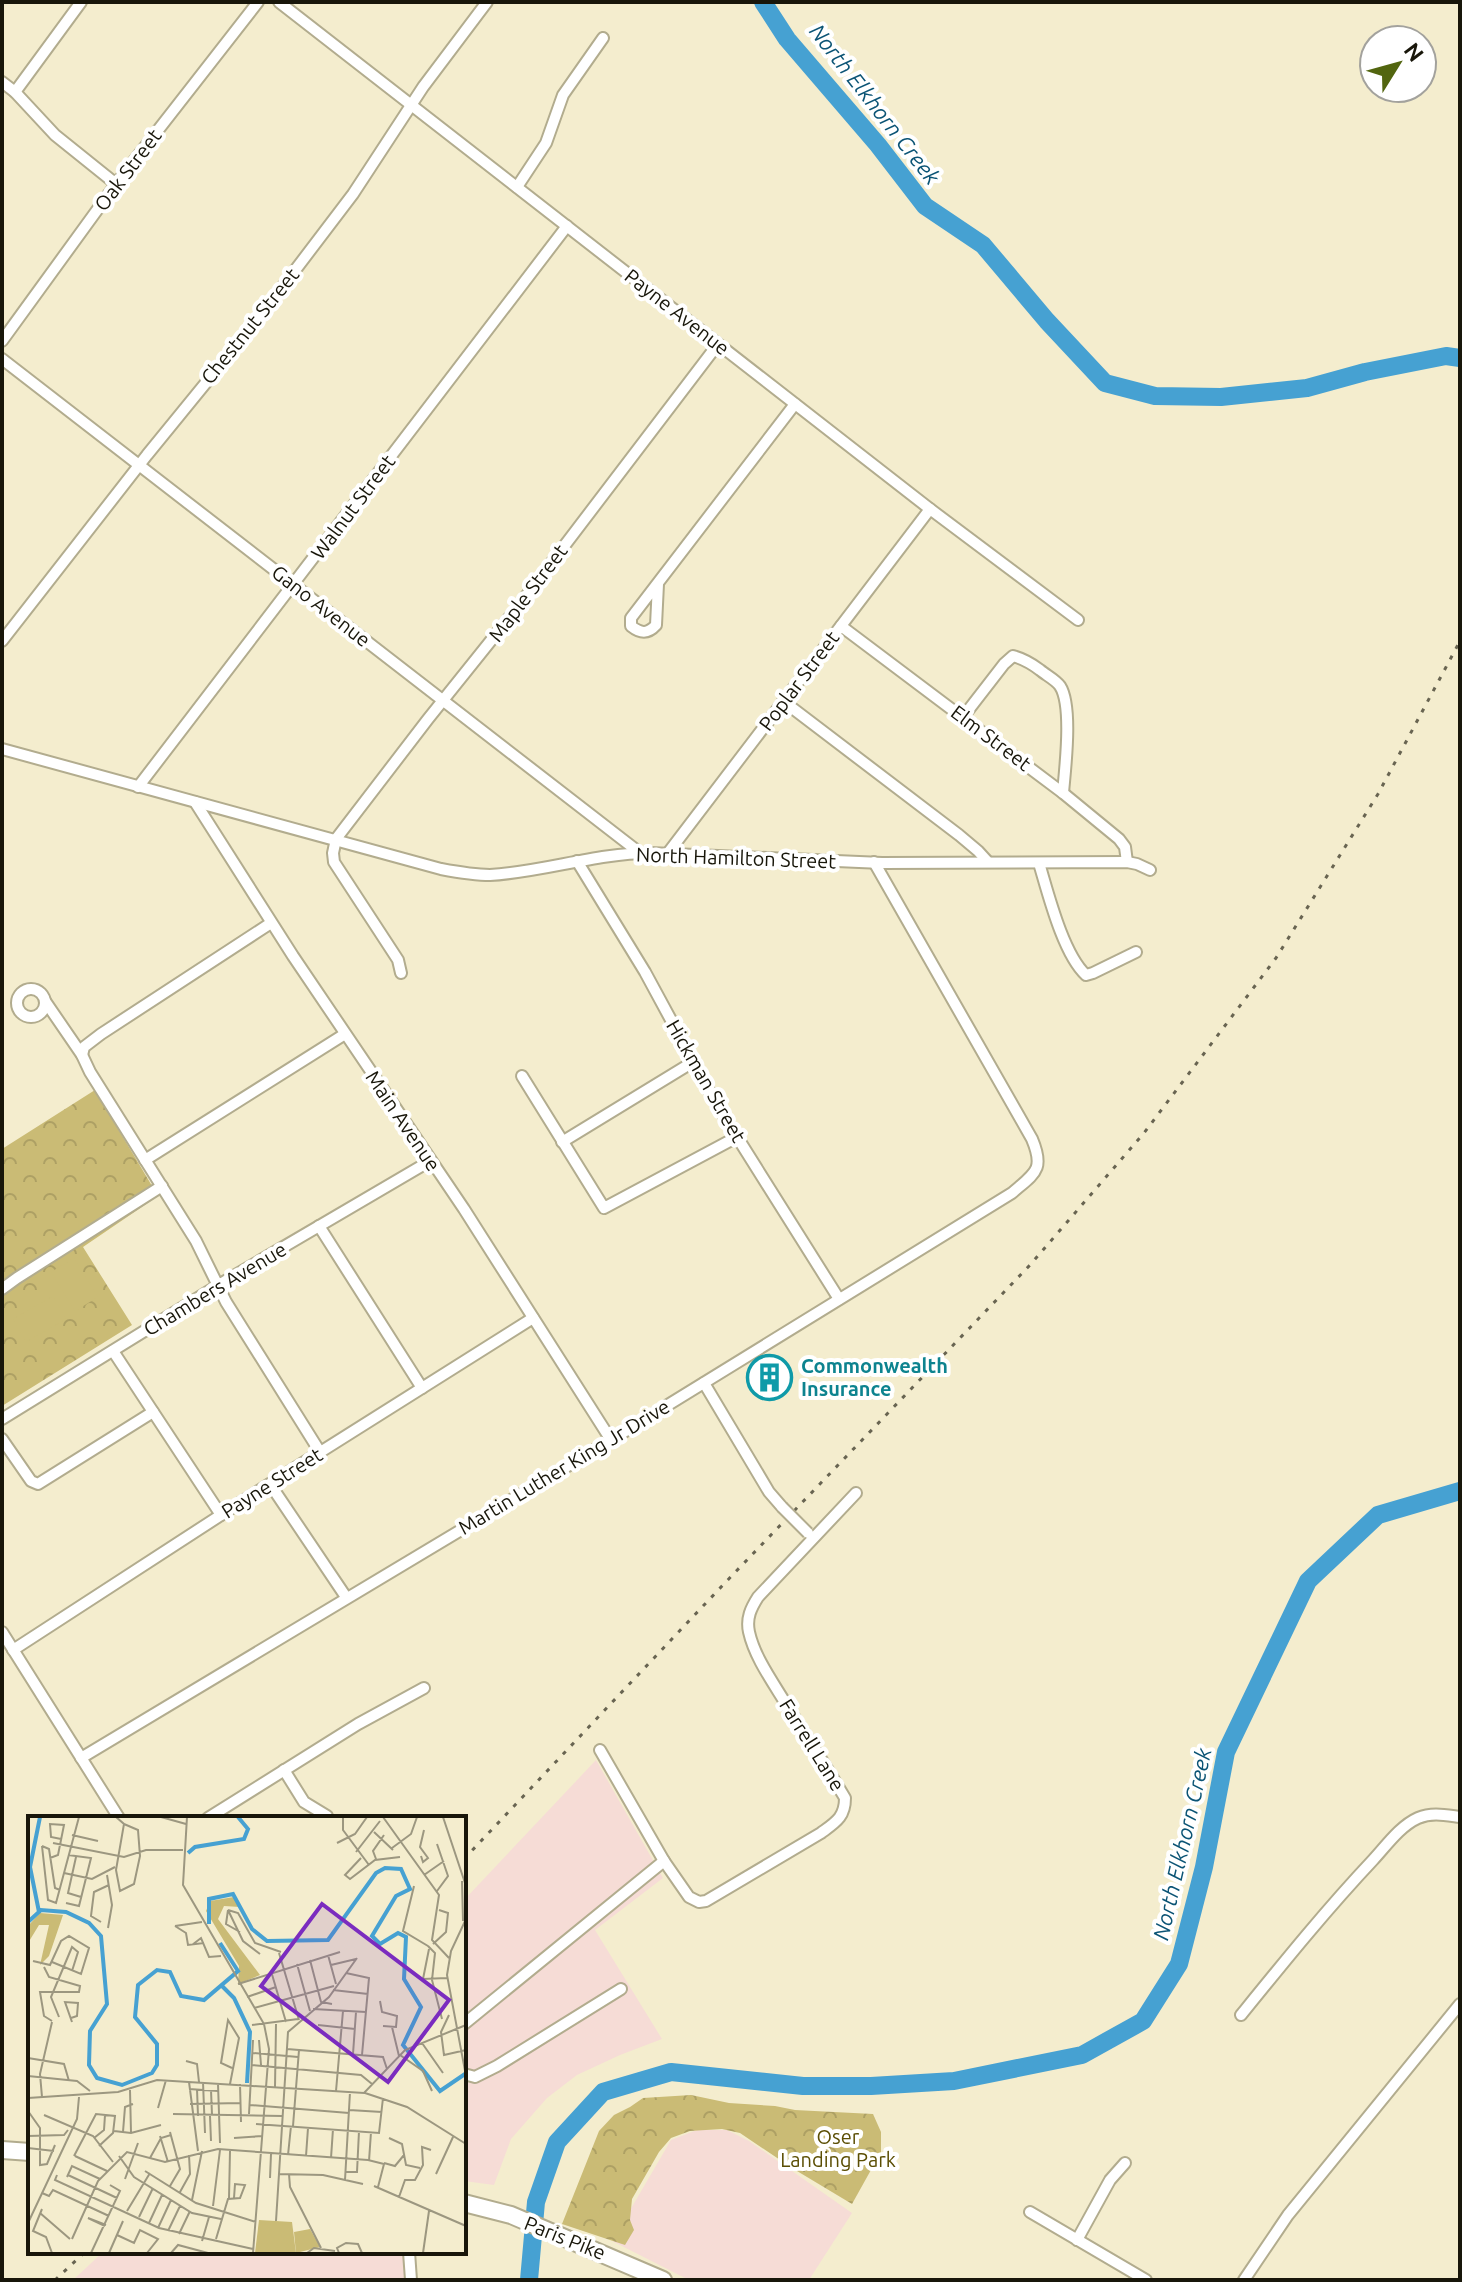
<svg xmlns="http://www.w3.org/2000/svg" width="1462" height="2282" font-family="Ubuntu,sans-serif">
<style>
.commercial{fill:#f6dcd6}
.forest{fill:url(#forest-crowns)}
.pitch{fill:#cabb75}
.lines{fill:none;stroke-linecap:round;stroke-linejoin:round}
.river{stroke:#46a1d2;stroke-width:18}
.street-casing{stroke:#b2ac8e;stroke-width:14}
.primary-casing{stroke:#b2ac8e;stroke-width:20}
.street{stroke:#fff;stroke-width:10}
.primary{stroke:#fff;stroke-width:16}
.rail{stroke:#686451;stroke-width:3;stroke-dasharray:4 8;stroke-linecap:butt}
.street-bridge-casing{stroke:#b2ac8e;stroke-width:14;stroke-linecap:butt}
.street-bridge{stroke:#fff;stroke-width:10}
.labels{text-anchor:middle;stroke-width:8;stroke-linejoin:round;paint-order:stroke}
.street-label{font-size:20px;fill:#18160a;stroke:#fff}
.culture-label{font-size:20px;font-weight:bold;fill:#0d838f;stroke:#fff;text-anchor:start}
.park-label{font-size:20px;fill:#5b4e04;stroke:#fff}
.water-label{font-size:22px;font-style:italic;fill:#0b5475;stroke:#fff}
.inset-river{fill:none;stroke:#46a1d2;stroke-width:4}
.inset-road{fill:none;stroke:#9c9780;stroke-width:2}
.view{fill:#7b2cbf;fill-opacity:0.15;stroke:#7b2cbf;stroke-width:4}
.inset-edge{fill:none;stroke:#18160a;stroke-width:4}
</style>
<defs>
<pattern id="forest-crowns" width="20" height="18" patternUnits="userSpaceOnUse" patternTransform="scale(2)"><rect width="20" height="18" fill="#cabb75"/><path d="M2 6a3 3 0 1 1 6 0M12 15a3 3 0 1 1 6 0" fill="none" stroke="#ada064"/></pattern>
</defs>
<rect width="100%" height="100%" fill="#f4edce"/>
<g class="commercial">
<path d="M596,1760L663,1878L595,1930L662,2039L620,2055L577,2075L547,2098L511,2139L494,2185L464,2181V1900Z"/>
<path d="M697,2130H727L749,2141L852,2213L809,2280H689L612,2241L671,2140Z"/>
<path d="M103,2252H404L405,2280H73Z"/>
</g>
<g class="forest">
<path d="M95,1090L158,1196L83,1247L132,1325L2,1406V1149Z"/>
<path d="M691,2095L729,2103L775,2106L795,2110L873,2114L881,2132V2152L852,2204L792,2168L740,2133L722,2129L690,2131L671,2138L659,2152L632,2199L630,2220L634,2230L625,2245L562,2224L599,2131L614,2115L630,2107L643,2098Z"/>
</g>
<g class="pitch">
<path d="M74,1258L98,1297L75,1311L51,1272Z"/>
<path d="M53,1296L66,1319L26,1342L13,1319Z"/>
</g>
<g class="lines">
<g class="river">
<path d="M763,2L787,39L878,145L925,206L983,245L1047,321L1105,383L1155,396L1221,397L1307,388L1365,372L1446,356L1460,358"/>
<path d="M529,2280L536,2202L557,2142L603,2092L671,2072L803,2086H871L954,2081L1082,2055L1143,2021L1179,1964L1204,1867L1226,1752L1308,1581L1378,1515L1460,1491"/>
</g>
<defs>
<g id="street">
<path d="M279,2L930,509L1078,620"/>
<path d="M2,82L15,92L55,135L116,184"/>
<path d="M15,92L81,2"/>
<path d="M517,187L546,143L563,95L603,38"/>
<path d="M2,341L116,184L258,2"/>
<path d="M2,359L640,853"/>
<path d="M658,584L656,625C648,634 641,634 631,626V618L795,404"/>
<path d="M841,626L1063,793L1119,839L1125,847L1127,862"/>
<path d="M2,641L147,455L258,319L353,194L423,87L487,2"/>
<path d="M783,701L959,835L978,851L988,862"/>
<path d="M963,717L1004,664L1013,656C1024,659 1031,663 1040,670C1046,675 1056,680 1060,686C1073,706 1065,769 1063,793"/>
<path d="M2,749L441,869C457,872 474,875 490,875C544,872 596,853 650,853L882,863L1127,862L1137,864L1150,870"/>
<path d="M138,787L567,226"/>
<path d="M195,802L293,956L464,1209L611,1440"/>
<path d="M668,853L930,509"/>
<path d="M577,861L645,972L717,1105L839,1299"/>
<path d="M1039,863C1048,893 1063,954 1086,975L1093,973L1136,952"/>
<path d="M401,973L398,960L334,862L333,853L336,839L428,719L517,608L718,344"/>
<circle cx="31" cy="1003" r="14"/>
<path d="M45,1001L82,1055L90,1072L196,1241L226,1302L320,1452"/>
<path d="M82,1055L84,1047L101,1034L271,923"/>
<path d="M522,1076L604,1208L737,1137"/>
<path d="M562,1142L693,1062"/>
<path d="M145,1160L345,1034"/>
<path d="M319,1226L422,1388"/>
<path d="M2,1289L17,1278L162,1186"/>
<path d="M113,1351L221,1515"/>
<path d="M704,1383L769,1492L782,1507"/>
<path d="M2,1419L227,1280L430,1161"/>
<path d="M2,1439L31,1481L38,1484L153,1412"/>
<path d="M270,1484L346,1597"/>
<path d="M2,1632L119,1818"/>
<path d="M13,1650L241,1502L533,1318"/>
<path d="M600,1750L664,1861L689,1897L699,1902L706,1901L821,1833C836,1822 845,1817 845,1798C827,1768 808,1738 789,1709C775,1685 755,1659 749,1632C746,1618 751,1608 758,1597L856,1493"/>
<path d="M81,1758L611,1440L1012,1193C1035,1173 1045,1170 1032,1139L874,862"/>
<path d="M284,1770L304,1802L327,1816"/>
<path d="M208,1818L358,1724L424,1688"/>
<path d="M1241,2015C1284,1962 1326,1910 1373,1860C1386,1846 1400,1826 1418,1818C1432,1812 1445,1815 1460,1817"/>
<path d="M464,2024L664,1861"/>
<path d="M464,2074L475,2077L497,2066L621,1989"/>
<path d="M1030,2212L1146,2280"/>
<path d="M1077,2240L1110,2180L1125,2163"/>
<path d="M409,2252L411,2280"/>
<path d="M1244,2280L1288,2215L1460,2004"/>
</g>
<g id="primary">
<path d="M2,2150L30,2152"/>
<path d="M464,2203L511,2215L663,2280"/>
</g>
</defs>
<use href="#street" class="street-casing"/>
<use href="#primary" class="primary-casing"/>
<use href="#street" class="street"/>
<use href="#primary" class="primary"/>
<g class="rail">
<path d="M464,1859L722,1586L1030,1265L1144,1133L1276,958L1378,794L1460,641"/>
<path d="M55,2280L85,2252"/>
</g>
<defs>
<path id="street-bridge" d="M782,1507L808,1533"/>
</defs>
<use href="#street-bridge" class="street-bridge-casing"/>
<use href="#street-bridge" class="street-bridge"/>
</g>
<defs>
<symbol id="building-ring" viewBox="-11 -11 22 22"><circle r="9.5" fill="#fff" stroke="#0f9aa8" stroke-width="1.5"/><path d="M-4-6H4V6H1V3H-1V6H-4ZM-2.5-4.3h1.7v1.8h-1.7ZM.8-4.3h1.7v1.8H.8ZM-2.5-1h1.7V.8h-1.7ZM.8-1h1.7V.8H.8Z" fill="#0f9aa8"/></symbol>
</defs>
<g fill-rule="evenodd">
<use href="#building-ring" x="744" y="1352" width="51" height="51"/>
</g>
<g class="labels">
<g class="street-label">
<text transform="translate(128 170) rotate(-53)" y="7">Oak Street</text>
<text transform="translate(677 312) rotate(38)" y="7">Payne Avenue</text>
<text transform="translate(250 326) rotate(-51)" y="7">Chestnut Street</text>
<text transform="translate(353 507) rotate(-53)" y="7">Walnut Street</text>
<text transform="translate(528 593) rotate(-53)" y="7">Maple Street</text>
<text transform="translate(321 606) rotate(38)" y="7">Gano Avenue</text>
<text transform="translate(799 681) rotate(-53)" y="7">Poplar Street</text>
<text transform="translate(991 738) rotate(37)" y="7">Elm Street</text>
<text transform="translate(736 858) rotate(2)" y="7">North Hamilton Street</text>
<text transform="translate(706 1081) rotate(60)" y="7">Hickman Street</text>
<text transform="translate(403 1121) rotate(56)" y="7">Main Avenue</text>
<text transform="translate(215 1289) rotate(-31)" y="7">Chambers Avenue</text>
<text transform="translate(564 1467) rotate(-31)" y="7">Martin Luther King Jr Drive</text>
<text transform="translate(272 1483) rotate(-32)" y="7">Payne Street</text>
<text transform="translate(812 1745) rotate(58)" y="7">Farrell Lane</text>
<text transform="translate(565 2238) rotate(22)" y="7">Paris Pike</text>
</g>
<g class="culture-label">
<text x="801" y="1373">Commonwealth<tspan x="801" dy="23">Insurance</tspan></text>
</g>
<g class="park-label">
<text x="838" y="2144">Oser<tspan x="838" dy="23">Landing Park</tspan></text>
</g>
<g class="water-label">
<text transform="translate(875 104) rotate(52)" y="8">North Elkhorn Creek</text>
<text transform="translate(1182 1844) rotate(-77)" y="8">North Elkhorn Creek</text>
</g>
</g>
<g transform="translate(28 1816)">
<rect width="438" height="438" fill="#f4edce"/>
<path d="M12,97L35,99L21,140L12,149L21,109H11L0,127V110Z" fill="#cabb75"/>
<path d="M206,81L212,91L196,90L190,103L232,159L210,168L211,150L178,95L182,85ZM282,413L292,431L268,437L266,416Z" fill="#cabb75"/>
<path d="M231,404L264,406L268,437H227Z" fill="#cabb75"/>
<path class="inset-river" d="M160,37L167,31L216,23L220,13L210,1M11,96L2,51L12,1M0,106L13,94L38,96L61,107L73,120L79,188L62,215L61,249L69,262L94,269L124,257L129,249V228L107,201L110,169L129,154L142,156L153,180L176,184L210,155L192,127M181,108V83L205,78L224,113L239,125L300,124L348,57L357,52L373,53L382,73L368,80L344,120L352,128L370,117L378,121L376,163L393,191L375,229L412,275L437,258M194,170L206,182L222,216L219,267"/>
<path class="inset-road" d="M88,1L96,8L88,54L92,75L106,68L112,40L110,14L96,8M133,1L158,8M159,1L155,69L236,208L241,233L225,437M315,1V14L341,49M355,1L411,79L404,124L421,142M415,1L438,70M346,16L365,34M44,19L70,25M25,27L96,41L118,34H155M309,27L327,18L339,1M14,30L20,84L28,87L51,1M14,30L21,33L27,72L32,74M364,32L383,18L389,1M328,36L352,5M393,40L395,46L400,42L392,31L396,14M48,41L40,77L53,81M22,42L30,39L36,9L22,8L23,21L33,23M333,42L317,59L322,63L347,44L372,41M348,43L345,35L356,19M36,57L64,63L87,51M79,59L84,89L80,112M396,59L416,45M434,65L435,105M386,70L375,115L400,130M409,75L420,60L409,28M38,87L51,90L63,42L40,39M200,94L210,97L227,127L253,136M200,94L215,125L232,138M200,94L198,108L212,116M438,103L423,135L419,159L438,260M73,106L63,100L66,76L81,69M147,110L158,117L160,129L176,127M147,110L174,106M405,128L418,116L420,97L411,94M164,129L173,122L181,141L193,140M400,130L407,137L404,164L414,203M401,133L395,163L419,162M251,137L271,204M300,139L308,168M282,144L293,186L304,188M5,145L22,149L33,125L41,120L61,132L53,158L24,146M269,148L282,195M303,149L328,143M16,151L21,161L52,170L51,176H12L16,200L24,205M243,155L258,206M318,157L341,162L334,239M210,168L312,136M305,174L340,178M219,181L248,171M352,185L354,196L369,200L368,211L355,210M226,192L306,170M285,193L338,196M421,199L413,216L416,239L438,234M31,201L23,181L44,131L50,136L44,155M43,202L49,200L50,187L37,186L44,206M224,209L270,203M290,209L327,213M364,211L371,240M231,224L233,249M394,227L415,257M259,233L355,241L359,253M225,237L270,241M325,238L328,196M372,239L395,255L404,275M0,242L36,248L41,265M158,245L169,248L171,266M224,249L333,259L344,268M0,260L49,265L62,275M161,266L170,335M175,266L177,317M190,268L192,327M202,268L211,222L200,204L193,247L204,252M212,268L213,306M247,271L248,208M161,273L190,275M169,273L170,300M102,274L103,317M183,274L184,299M308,275L315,195M337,277L379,291L438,328M14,281L12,258L24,206M0,282L90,276L129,264L336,277L377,234L438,209M162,288L213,287M222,289L321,297M130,292L138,264M321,294L354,296M0,295L12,312V349L19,348L27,329M145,298L254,300M221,298L225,224M16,299L65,320L85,346M182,300L183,325M228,308L351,317L355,282M265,310L271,234M86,315L103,317L133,309M95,316L97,291L105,288M142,316L152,353L142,370M0,320L36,319L40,314M132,320L140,346M66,322L76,314L77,299M206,322L235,320M361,322L374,328L378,349L392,352M0,332L26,335M260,339L263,310M46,340L68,298L87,300L85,317L71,330M47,340L79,355M91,340L106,361L164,397L193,403M278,340L280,312M122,342L133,322L143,319M303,342L305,313M341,345L343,316M356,347L367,350L376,339M117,355L168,387L228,406M317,356H329L331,315M251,358L295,359L335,368M261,358L262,371L293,432M408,358L425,321M29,359L27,364L131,412L225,433M40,359L89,382M39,361L44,350L72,363M242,362L243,338M97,363L110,327M317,364L322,276M346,370L438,410M152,376L162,358L161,339M14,377L21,380L25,374L81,400M371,381L377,364H387L395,349L394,331L403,334M201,382L202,335M164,384L174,335M185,390L192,334M14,393L5,415L18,421L24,437M99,395L122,357M12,397L42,423M111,401L125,372M248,405L260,216L301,181L329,142M0,407L49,303L51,281M121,407L134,379M77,410L60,402L78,409M130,412L143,384M140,415L152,390M151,418L162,395M89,419L106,427L112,414L130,423L119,437M44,423L70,365L99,336L137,346L190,333L340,344L356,348L350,371M188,423L200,383L212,382L217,369L207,368L206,382M174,425L181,401M63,437L92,375L82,369M81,437L95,405M143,437L150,429L180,437M279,437L286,432L307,435M311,437L309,432L318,427L330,428L334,437M395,437L401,395"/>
<path class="view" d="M294,88L421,184L360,266L233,170Z"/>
<rect width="438" height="438" class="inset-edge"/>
</g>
<rect width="1462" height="2282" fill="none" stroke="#18160a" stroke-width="8"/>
<g transform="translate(1398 64) rotate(53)"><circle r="38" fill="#ffffff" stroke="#a3a29d" stroke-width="2"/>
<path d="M0-6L14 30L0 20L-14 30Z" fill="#52650f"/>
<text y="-12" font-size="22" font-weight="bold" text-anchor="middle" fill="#18160a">N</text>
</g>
</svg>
